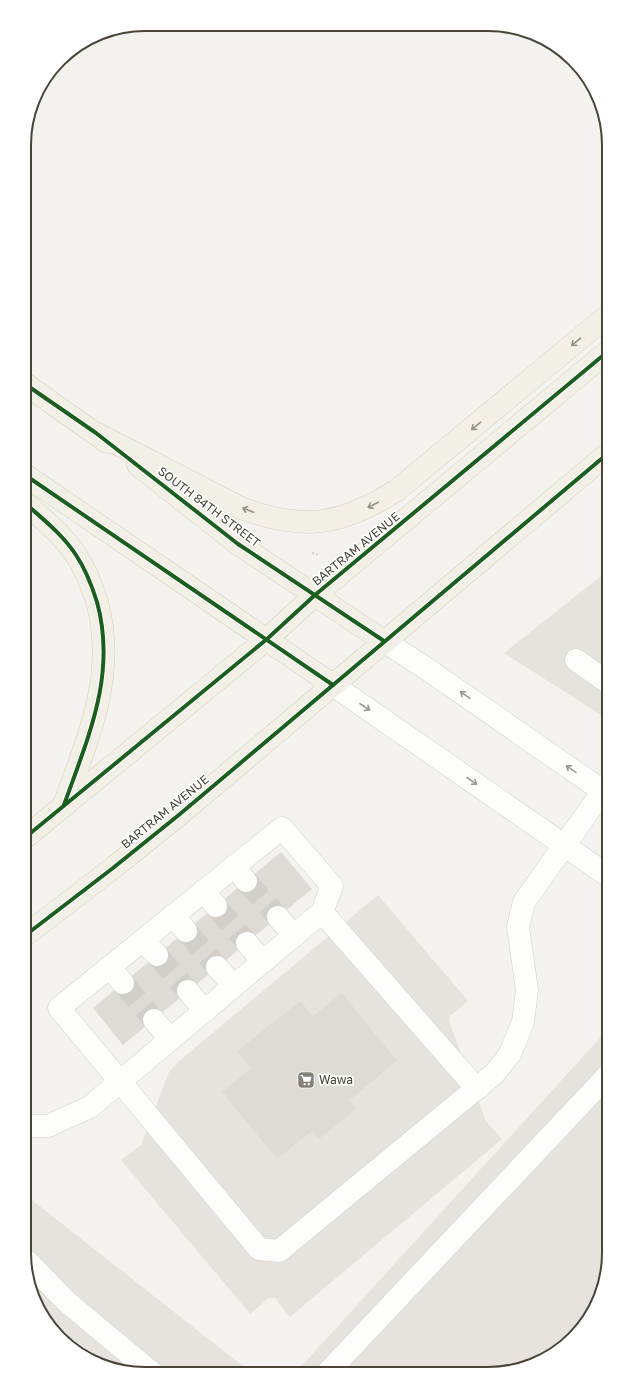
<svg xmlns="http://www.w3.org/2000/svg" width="633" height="1398" font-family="'Golos Text',sans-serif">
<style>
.parking{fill:#e6e3df}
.building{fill:#dedbd6}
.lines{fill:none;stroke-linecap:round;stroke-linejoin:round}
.minor-tunnel{stroke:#d2cfca;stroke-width:22;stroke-dasharray:22 11;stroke-linecap:butt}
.minor-casing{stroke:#d2d0cb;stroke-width:23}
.major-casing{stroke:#d6cebb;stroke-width:23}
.path{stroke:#d3d2cc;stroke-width:2.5;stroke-dasharray:2 2;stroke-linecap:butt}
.minor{stroke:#fdfdfc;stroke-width:22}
.major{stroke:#f2efe6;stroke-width:22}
.cycleway-casing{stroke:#fff;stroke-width:6}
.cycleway{stroke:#1b5e20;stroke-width:4}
.oneway{stroke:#969187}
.oneway2{stroke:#9b9791}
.labels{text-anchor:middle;stroke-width:3.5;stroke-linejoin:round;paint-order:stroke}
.street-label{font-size:12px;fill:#4b4439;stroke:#fff}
.poi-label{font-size:12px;fill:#4b4439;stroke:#fff;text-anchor:start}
.rim{fill:none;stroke:#4b4439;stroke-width:2}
</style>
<rect width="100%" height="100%" fill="#f4f2ee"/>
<g class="parking">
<path d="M606,572L607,719L504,653Z"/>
<path d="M378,895L468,1001L450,1016L449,1021L486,1121L502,1139L290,1317L275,1298H269L250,1314L121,1160L141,1145L169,1072L178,1062Z"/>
<path d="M608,1029L609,1261L600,1299L579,1333L555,1354L519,1370L297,1371Z"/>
<path d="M28,1197L249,1371L122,1372L65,1344L44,1320L28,1284Z"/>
</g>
<g class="building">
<path d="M281,852L312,889L123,1045L93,1008Z"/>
<path d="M342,993L397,1061L350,1100L356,1109L319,1139L312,1131L277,1159L222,1092L251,1068L237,1051L300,1001L313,1016Z"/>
</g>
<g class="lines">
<g class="minor-tunnel">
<path d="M246,881L278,917"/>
<path d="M216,906L247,943"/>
<path d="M186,931L217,967"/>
<path d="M157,955L188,991"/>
<path d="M123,983L154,1020"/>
</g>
<defs>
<g id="minor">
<path d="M384,641L427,669L607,794"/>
<path d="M576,660L607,682"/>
<path d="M333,685L607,875"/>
<path d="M234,866L246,881"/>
<path d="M203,891L216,906"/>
<path d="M322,912L477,1089"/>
<path d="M173,915L186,931"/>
<path d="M278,917L294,936"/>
<path d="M143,940L157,955"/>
<path d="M247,943L263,962"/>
<path d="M109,967L123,983"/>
<path d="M217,967L234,986"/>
<path d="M188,991L205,1011"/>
<path d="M154,1020L170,1039"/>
<path d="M28,1126H48L90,1107L322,912L332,886L282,828L59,1008L259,1249L279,1251L494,1074L510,1054L523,1022L527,990L518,927L524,902L603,791"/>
<path d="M28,1262L67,1302L151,1372"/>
<path d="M329,1371L608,1075"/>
</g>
<g id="major">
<path d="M25,384L107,442"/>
<path d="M96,433L241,508C303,531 341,526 397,490L606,317"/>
<path d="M138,465L238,544L384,641"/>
<path d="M25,475L333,685"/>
<path d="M26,504C44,520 63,535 76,555C86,570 92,586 97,602C117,675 88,737 64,805"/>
<path d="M27,836L267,639L315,595L606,353"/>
<path d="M27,934L113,868L180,814L606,455"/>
</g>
</defs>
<use href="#minor" class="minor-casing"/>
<use href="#major" class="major-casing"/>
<path class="path" d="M312,553L319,555"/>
<use href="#minor" class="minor"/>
<use href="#major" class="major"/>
<defs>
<g id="cycleway">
<path d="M25,384L96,433L238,544L384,641"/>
<path d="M25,475L333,685"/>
<path d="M26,504C44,520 63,535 76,555C86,570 92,586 97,602C117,675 88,737 64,805"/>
<path d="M27,836L267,639L315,595L606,353"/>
<path d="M27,934L113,868L180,814L606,455"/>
</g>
</defs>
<use href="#cycleway" class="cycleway-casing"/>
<use href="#cycleway" class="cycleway"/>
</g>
<defs><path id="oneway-shaft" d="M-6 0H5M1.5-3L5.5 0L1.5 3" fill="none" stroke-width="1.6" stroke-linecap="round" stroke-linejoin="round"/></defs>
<g class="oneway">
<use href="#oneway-shaft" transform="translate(576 342) rotate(140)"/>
<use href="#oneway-shaft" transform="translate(476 426) rotate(140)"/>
<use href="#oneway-shaft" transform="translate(373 505) rotate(153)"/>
<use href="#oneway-shaft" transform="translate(248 510) rotate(-159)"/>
</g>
<g class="oneway2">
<use href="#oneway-shaft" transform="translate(465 695) rotate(-145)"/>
<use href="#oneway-shaft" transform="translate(365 707) rotate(33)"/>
<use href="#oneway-shaft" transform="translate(571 769) rotate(-145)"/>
<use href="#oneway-shaft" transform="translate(472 781) rotate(35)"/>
</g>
<defs>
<symbol id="supermarket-square" viewBox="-11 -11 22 22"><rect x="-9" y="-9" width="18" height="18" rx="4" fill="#868178" stroke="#fff"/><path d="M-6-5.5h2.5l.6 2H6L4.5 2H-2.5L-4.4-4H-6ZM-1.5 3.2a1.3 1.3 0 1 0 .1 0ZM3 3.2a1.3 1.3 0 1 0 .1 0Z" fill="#fff"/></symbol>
</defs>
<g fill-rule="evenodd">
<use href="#supermarket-square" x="296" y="1070" width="20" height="20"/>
</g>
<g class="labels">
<g class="street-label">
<text transform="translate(209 507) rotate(37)" y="4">SOUTH 84TH STREET</text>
<text transform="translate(356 549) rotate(-39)" y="4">BARTRAM AVENUE</text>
<text transform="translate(165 812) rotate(-39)" y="4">BARTRAM AVENUE</text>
</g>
<g class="poi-label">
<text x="319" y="1084">Wawa</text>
</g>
</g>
<path d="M0 0H633V1398H0ZM145 31H488A114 114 0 0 1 602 145V1253A114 114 0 0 1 488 1367H145A114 114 0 0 1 31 1253V145A114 114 0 0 1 145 31Z" fill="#fff" fill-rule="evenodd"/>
<path class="rim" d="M145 31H488A114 114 0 0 1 602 145V1253A114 114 0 0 1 488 1367H145A114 114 0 0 1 31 1253V145A114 114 0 0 1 145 31Z"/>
</svg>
